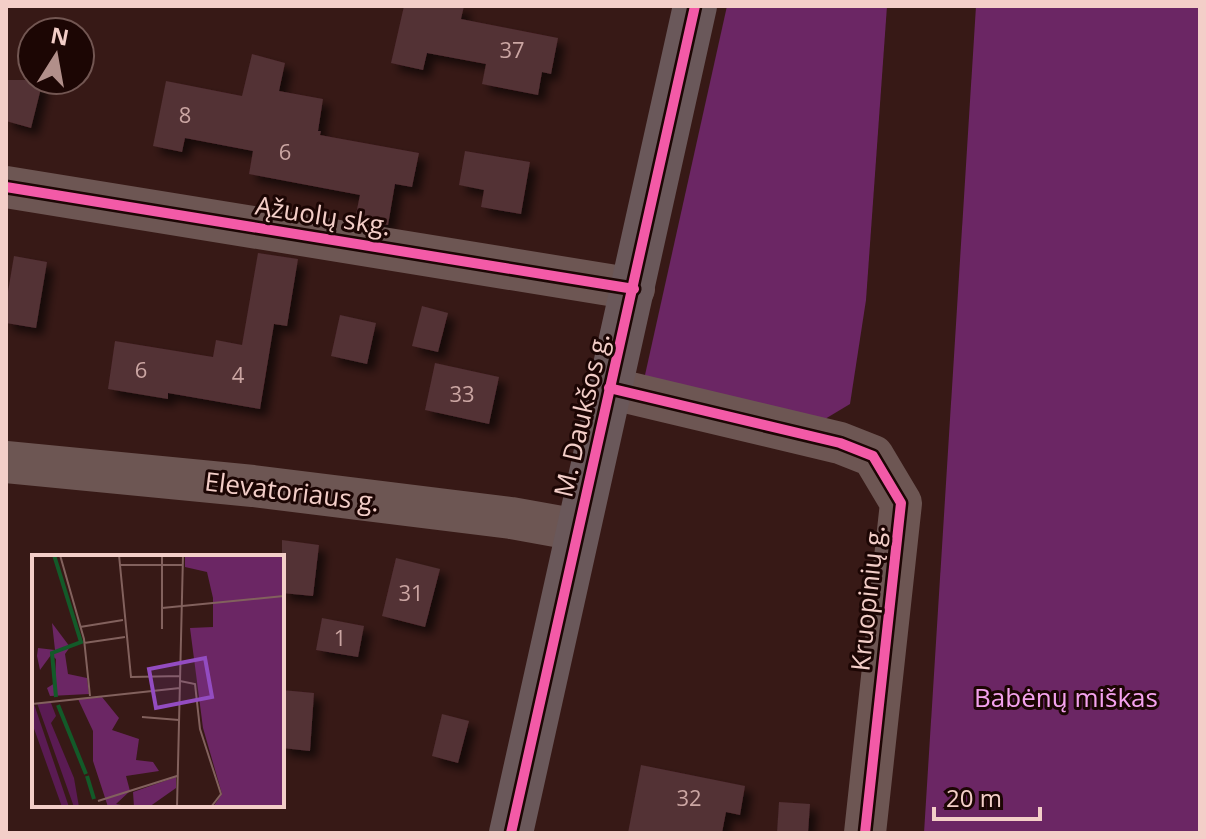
<svg xmlns="http://www.w3.org/2000/svg" width="1206" height="839" font-family="'Open Sans',sans-serif">
<style>
.forest{fill:#6b2664}
.building{fill:#533035;filter:url(#shadow)}
.lines{fill:none;stroke-linecap:round;stroke-linejoin:round}
.minor{stroke:#6d5653;stroke-width:42}
.major{stroke:#6a585a;stroke-width:44}
.cycleway-casing{stroke:#1c0604;stroke-width:15}
.cycleway{stroke:#f35aa7;stroke-width:10}
.labels{text-anchor:middle;stroke-width:6;stroke-linejoin:round;paint-order:stroke}
.number-label{font-size:22px;fill:#cba6a3}
.street-label{font-size:26px;fill:#f3cec8;stroke:#1c0604}
.park-label{font-size:26px;fill:#f4a2ee;stroke:#1c0604}
.inset-river{fill:none;stroke:#135a29;stroke-width:4}
.inset-road{fill:none;stroke:#82615d;stroke-width:2}
.view{fill:#934cc1;fill-opacity:0.15;stroke:#934cc1;stroke-width:4}
.inset-edge{fill:none;stroke:#f3cec8;stroke-width:4}
</style>
<defs>
<filter id="shadow"><feDropShadow dx="7" dy="7" stdDeviation="4" flood-color="#0009"/></filter>
</defs>
<rect width="100%" height="100%" fill="#371916"/>
<g class="forest">
<path d="M727,6H887L866,300L850,404L820,422L643,384Z"/>
<path d="M976,6H1200V833H924Z"/>
</g>
<g class="building">
<path d="M404,6H464L461,19L558,38L551,74L542,72L538,95L482,84L486,64L427,53L423,70L391,63Z"/>
<path d="M252,54L285,63L279,91L323,99L318,131H321L320,135L419,153L412,187L395,184L388,225L355,219L360,195L249,174L253,151L185,138L182,152L153,146L166,81L242,96Z"/>
<path d="M6,80H43L31,128L6,121Z"/>
<path d="M465,151L530,162L521,214L481,207L484,190L459,185Z"/>
<path d="M258,253L298,259L287,326L274,324L260,409L168,393V399L108,389L115,341L213,357L216,340L242,345Z"/>
<path d="M14,256L47,262L36,328L6,323V303Z"/>
<path d="M422,306L448,313L438,352L412,346Z"/>
<path d="M340,315L376,323L367,364L331,356Z"/>
<path d="M435,363L499,377L489,424L425,410Z"/>
<path d="M282,540L319,545L313,596L282,593Z"/>
<path d="M396,558L440,569L425,627L382,616Z"/>
<path d="M322,618L364,626L358,657L316,650Z"/>
<path d="M282,690L314,693L310,751L282,748Z"/>
<path d="M442,714L469,721L458,763L432,756Z"/>
<path d="M641,765L745,786L740,815L726,812L722,833H628Z"/>
<path d="M779,802L810,804L808,833H777Z"/>
</g>
<g class="lines">
<g class="minor">
<path d="M6,187L634,289"/>
<path d="M609,388L840,443L873,456L901,503L865,833"/>
<path d="M6,462L253,486L511,518L578,530"/>
</g>
<path class="major" d="M511,833L695,6"/>
<defs>
<g id="cycleway">
<path d="M6,187L634,289"/>
<path d="M609,388L840,443L873,456L901,503L865,833"/>
<path d="M511,833L695,6"/>
</g>
</defs>
<use href="#cycleway" class="cycleway-casing"/>
<use href="#cycleway" class="cycleway"/>
</g>
<g class="labels">
<g class="number-label">
<text x="512" y="58">37</text>
<text x="185" y="123">8</text>
<text x="285" y="160">6</text>
<text x="141" y="378">6</text>
<text x="238" y="383">4</text>
<text x="462" y="402">33</text>
<text x="411" y="601">31</text>
<text x="340" y="646">1</text>
<text x="689" y="806">32</text>
</g>
<g class="street-label">
<text transform="translate(323 216) rotate(9)" y="9">Ąžuolų skg.</text>
<text transform="translate(582 415) rotate(-77)" y="9">M. Daukšos g.</text>
<text transform="translate(292 492) rotate(7)" y="9">Elevatoriaus g.</text>
<text transform="translate(868 598) rotate(-84)" y="9">Kruopinių g.</text>
</g>
<g class="park-label">
<text x="1066" y="707">Babėnų miškas</text>
</g>
</g>
<g transform="translate(32 555)">
<rect width="252" height="252" fill="#371916"/>
<path d="M5,148H19L24,161L19,168L42,223L47,252H42ZM2,149L37,252H30L0,168Z" fill="#5a1b53"/>
<path d="M153,0H252V252H181L190,239L171,173L158,73L181,72V43L175,17L153,12ZM20,68L38,92L33,99L36,119L55,123L57,139L18,141L15,133L23,128L24,104L19,100L8,115L5,101L6,93L23,95ZM70,142L87,163L80,175L107,184L104,205L121,207L127,216L94,221L98,236L84,249L100,252H76L61,206V176L46,144ZM144,222V233L117,252H102L101,237Z" fill="#6b2664"/>
<path class="inset-river" d="M22,0L49,87L20,98L24,142M26,150L54,219M55,221L62,244"/>
<path class="inset-road" d="M28,0L52,84L58,141M87,0L99,122L149,121M87,10H151M130,53L252,41M48,72L91,65M130,74V0M52,88L93,82M148,126L163,129L168,174L189,239L179,252M0,149L148,133M110,162L147,165M66,246L145,221M145,252L151,0"/>
<path class="view" d="M173,103L180,142L124,153L117,114Z"/>
<rect width="252" height="252" class="inset-edge"/>
</g>
<rect width="1206" height="839" fill="none" stroke="#f3cec8" stroke-width="16"/>
<g transform="translate(56 56) rotate(11)"><circle r="38" fill="#1c0604" stroke="#725652" stroke-width="2"/>
<path d="M0-6L14 30L0 20L-14 30Z" fill="#b18f8a"/>
<text y="-12" font-size="22" font-weight="bold" text-anchor="middle" fill="#f3cec8">N</text>
</g>
<path d="M934 807v12h106v-12" fill="none" stroke="#f3cec8" stroke-width="4"/>
<text x="946" y="807" font-size="24" fill="#f3cec8" stroke="#1c0604" stroke-width="6" paint-order="stroke">20 m</text>
</svg>
